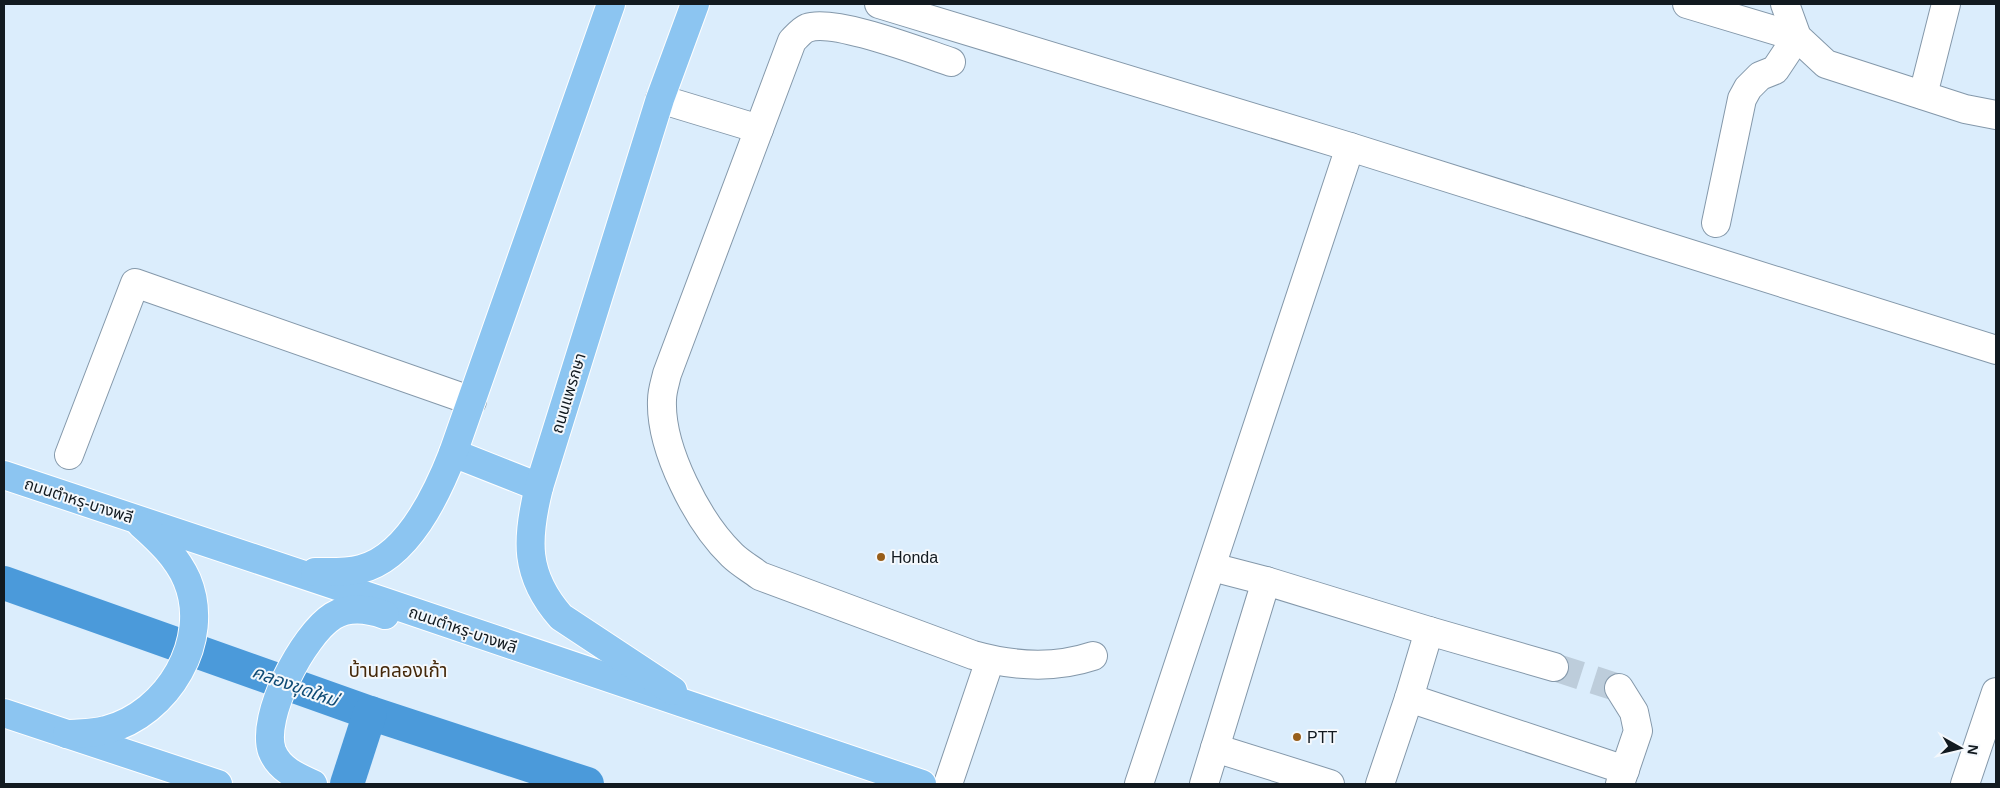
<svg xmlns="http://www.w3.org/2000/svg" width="2000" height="788" font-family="Arial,'Noto Sans Thai',sans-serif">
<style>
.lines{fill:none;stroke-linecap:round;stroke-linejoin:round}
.canal{stroke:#4b9ada;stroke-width:34}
.minor-tunnel{stroke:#bdcddb;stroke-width:28;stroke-dasharray:28 14;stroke-linecap:butt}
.minor-casing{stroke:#8498aa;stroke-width:30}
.major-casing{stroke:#fff;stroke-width:30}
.minor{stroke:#fff;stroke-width:28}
.major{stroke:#8cc5f1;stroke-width:28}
.poi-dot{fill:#975e1a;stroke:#f4f8fc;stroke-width:2}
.labels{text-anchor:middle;stroke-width:4;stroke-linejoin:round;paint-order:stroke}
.street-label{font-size:16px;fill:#121a20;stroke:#f4f8fc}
.poi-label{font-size:16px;fill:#121a20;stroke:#f4f8fc;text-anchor:start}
.water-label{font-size:18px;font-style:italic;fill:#0f4b75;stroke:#f4f8fc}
.quarter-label{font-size:19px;fill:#432708;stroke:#f4f8fc}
</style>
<rect width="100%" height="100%" fill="#dbedfc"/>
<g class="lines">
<g class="canal">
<path d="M4,583L370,713L587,784"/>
<path d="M347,784L370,713"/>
</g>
<path class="minor-tunnel" d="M1554,667L1619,688"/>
<defs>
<g id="minor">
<path d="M879,4L1350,147L1996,350"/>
<path d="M1687,4L1797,37L1775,70L1760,76L1748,88L1742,99L1716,223"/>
<path d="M1785,4L1797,37L1826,64L1965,109L1996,115"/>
<path d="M951,62C921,52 834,18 807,28C802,30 796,37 792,41L667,374C665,383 662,391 662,400C660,449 698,522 732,555C740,563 751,569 760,576L973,655C1012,666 1054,669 1093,656"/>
<path d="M1923,95L1946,4"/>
<path d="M660,99L759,129"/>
<path d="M69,455L135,283L472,401"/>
<path d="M1212,567L1266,581"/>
<path d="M1619,688L1634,712L1638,731L1620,784"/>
<path d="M1409,698L1625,770"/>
<path d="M1215,748L1330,784"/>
<path d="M948,784L990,660"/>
<path d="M1139,784L1350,147"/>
<path d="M1204,784L1266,581L1429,631L1554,667"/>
<path d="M1380,784L1409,698L1429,631"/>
<path d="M1965,784L1996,692"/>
</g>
<g id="major">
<path d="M453,453L539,487"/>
<path d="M4,475L382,601L922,784"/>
<path d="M315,572C330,572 346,573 361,569C408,557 437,494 453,453L611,4"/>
<path d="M673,691L561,617C524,575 526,539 539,487L660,99L695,4"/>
<path d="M4,713L218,784"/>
<path d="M67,734C80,733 93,734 106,730C168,714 212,640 187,580C177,557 159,540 141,524"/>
<path d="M313,784C297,777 279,769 272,751C260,717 303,635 333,616C349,606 368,609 385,615"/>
</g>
</defs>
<use href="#minor" class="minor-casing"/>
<use href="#major" class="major-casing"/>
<use href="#minor" class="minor"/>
<use href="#major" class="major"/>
</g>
<g class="poi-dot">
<circle cx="881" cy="557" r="5"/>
<circle cx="1297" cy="737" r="5"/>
</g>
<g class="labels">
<g class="street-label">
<text transform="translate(568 393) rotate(-73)" y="6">ถนนแพรกษา</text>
<text transform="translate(79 500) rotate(18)" y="6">ถนนตำหรุ-บางพลี</text>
<text transform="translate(463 629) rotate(19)" y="6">ถนนตำหรุ-บางพลี</text>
</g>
<g class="poi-label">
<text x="891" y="563">Honda</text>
<text x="1307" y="743">PTT</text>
</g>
<g class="water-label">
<text transform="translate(295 686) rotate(20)" y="6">คลองขุดใหม่</text>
</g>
<g class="quarter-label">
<text x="398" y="677">บ้านคลองเก้า</text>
</g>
</g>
<rect width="2000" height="788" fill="none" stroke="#121a20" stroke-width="10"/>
<g transform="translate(1960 748) rotate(98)" stroke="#f4f8fc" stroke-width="4" paint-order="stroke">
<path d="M0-4L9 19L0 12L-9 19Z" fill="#121a20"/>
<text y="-8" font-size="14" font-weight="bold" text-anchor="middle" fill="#121a20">N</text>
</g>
</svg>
